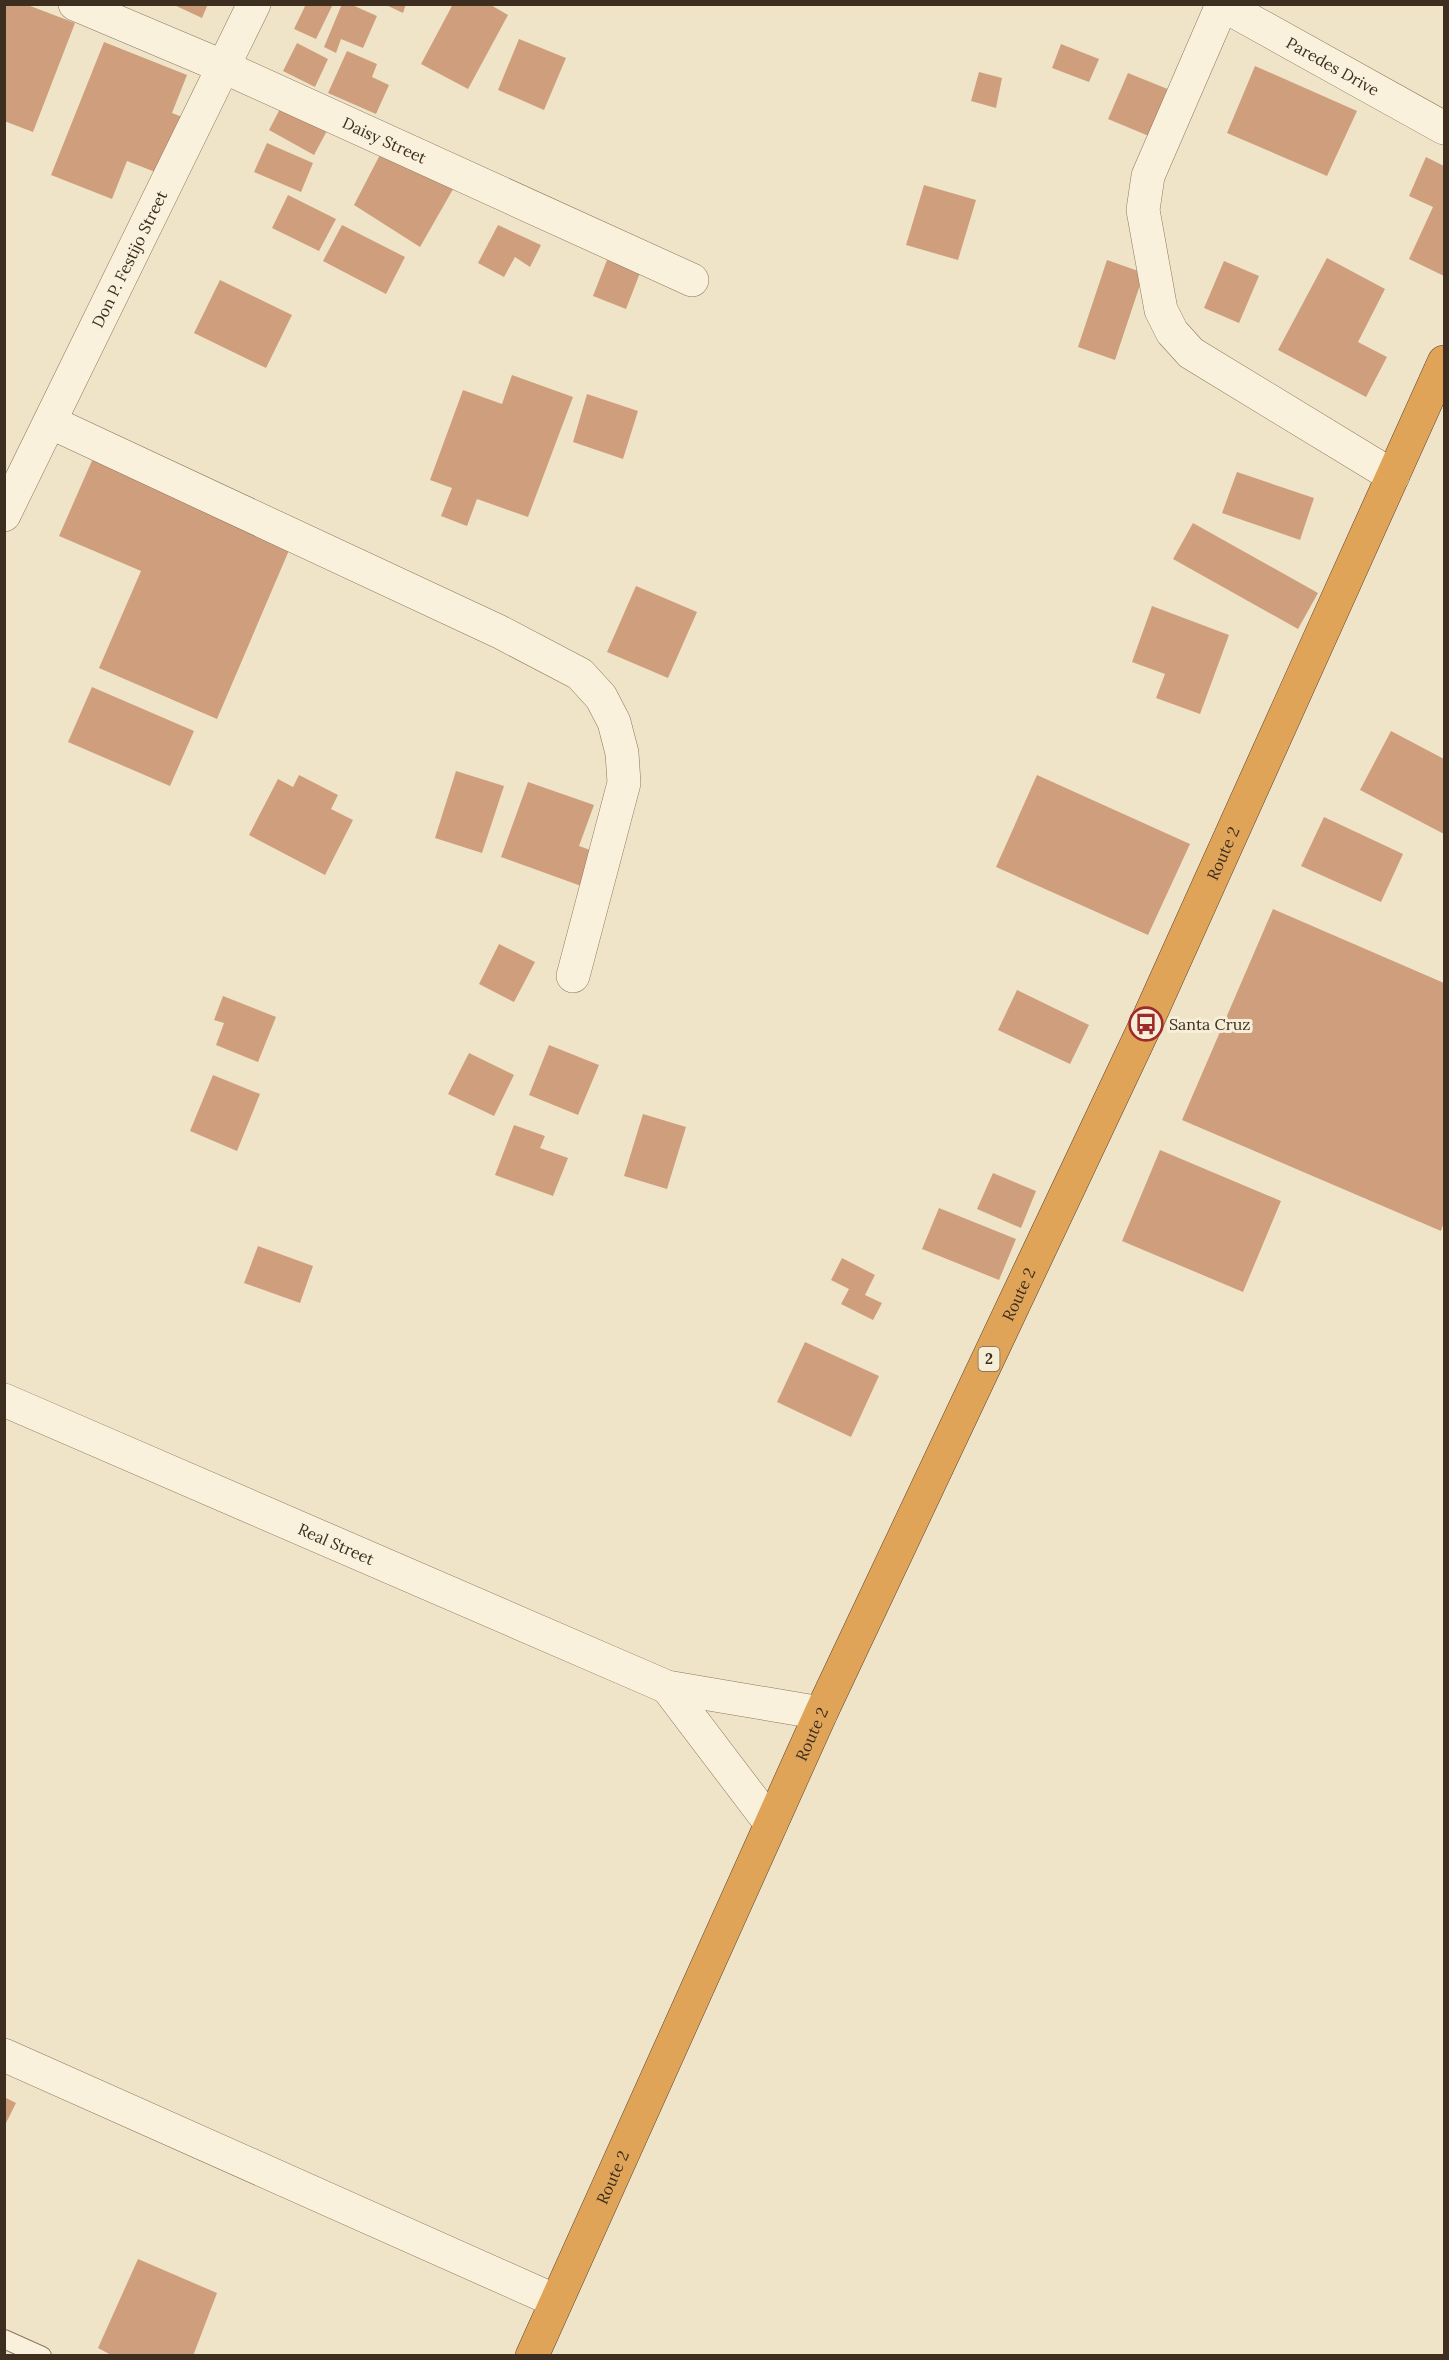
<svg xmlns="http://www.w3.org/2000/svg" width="1449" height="2360" font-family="Lora,serif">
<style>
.building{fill:#cf9f7d}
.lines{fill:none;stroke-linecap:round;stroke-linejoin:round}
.lane-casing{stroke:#8d765c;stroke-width:20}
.street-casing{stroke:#8d765c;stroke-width:34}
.highway-casing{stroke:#5b4430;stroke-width:34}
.lane{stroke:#faf1dc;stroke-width:18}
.street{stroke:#faf1dc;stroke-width:33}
.highway{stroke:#e0a458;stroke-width:33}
.labels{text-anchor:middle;stroke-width:6;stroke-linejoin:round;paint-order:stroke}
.shield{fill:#f7eed8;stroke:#756857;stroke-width:1.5}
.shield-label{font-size:15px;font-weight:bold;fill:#3d2e20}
.street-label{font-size:16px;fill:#3d2e20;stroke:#f7eed8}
.poi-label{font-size:16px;fill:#3d2e20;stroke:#f7eed8;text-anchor:start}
</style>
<rect width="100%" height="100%" fill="#f0e4c8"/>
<g class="building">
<path d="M4,4H25L75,23L33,132L4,121Z"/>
<path d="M172,4H208L202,18Z"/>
<path d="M306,4H333L316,39L294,29Z"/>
<path d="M342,4H350L377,16L363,48L341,39L336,53L324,47Z"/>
<path d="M384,4H406L403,13Z"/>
<path d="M453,4H489L508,15L468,89L421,64Z"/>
<path d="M519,39L566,58L544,110L498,90Z"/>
<path d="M104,42L187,75L172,113L190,120L168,177L127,161L112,199L51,175Z"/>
<path d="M297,43L328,59L315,87L283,71Z"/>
<path d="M1061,44L1099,59L1089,82L1052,68Z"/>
<path d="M347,51L377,64L372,77L389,85L376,114L328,93Z"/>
<path d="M1255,66L1357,111L1327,176L1227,133Z"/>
<path d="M979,72L1002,78L996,108L971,101Z"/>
<path d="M1128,73L1175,92L1156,139L1108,119Z"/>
<path d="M283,103L329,127L314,155L269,130Z"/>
<path d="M267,143L313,163L301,192L254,172Z"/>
<path d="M384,147L456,184L420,247L354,205Z"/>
<path d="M1426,157L1444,166V276L1409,259L1433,207L1409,196Z"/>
<path d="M924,185L976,200L958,260L906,245Z"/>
<path d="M288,195L336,219L319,251L272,228Z"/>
<path d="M342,225L405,257L386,294L323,261Z"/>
<path d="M498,225L541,245L530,267L515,257L504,277L478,263Z"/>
<path d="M1327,258L1385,289L1358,342L1387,357L1366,397L1278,350Z"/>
<path d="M607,260L640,273L626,309L593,296Z"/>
<path d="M1107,260L1144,273L1115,360L1078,347Z"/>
<path d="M1224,261L1259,276L1239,323L1204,308Z"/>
<path d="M220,280L292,315L266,368L194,333Z"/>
<path d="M512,375L573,397L528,517L477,499L467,526L441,516L452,488L430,480L463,390L502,404Z"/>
<path d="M587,394L638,411L623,459L573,442Z"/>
<path d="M94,456L293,541L217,719L99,668L141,571L59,536Z"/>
<path d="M1237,472L1314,498L1300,540L1222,513Z"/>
<path d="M1193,523L1318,593L1298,629L1173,559Z"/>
<path d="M636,586L697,612L668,678L607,652Z"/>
<path d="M1152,606L1229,635L1200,714L1156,698L1165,674L1132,662Z"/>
<path d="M92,687L194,731L170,786L68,742Z"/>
<path d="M1391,731L1444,759V834L1360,790Z"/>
<path d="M456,771L504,786L482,853L435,838Z"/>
<path d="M299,775L338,795L331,809L353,820L325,875L249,835L278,779L293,787Z"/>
<path d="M1037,775L1190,844L1148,935L996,867Z"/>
<path d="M528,782L594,805L579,846L596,852L584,887L501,857Z"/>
<path d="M1324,817L1403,854L1381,902L1301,866Z"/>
<path d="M1273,909L1444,983V1222L1441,1231L1182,1120Z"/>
<path d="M499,944L535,962L514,1002L479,984Z"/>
<path d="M1017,990L1089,1025L1070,1064L998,1030Z"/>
<path d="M223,996L276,1017L258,1062L216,1045L224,1023L214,1020Z"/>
<path d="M549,1045L599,1065L578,1115L529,1095Z"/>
<path d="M469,1053L514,1075L494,1116L448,1094Z"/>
<path d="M213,1075L260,1094L237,1151L190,1131Z"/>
<path d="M643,1114L686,1127L667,1189L624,1176Z"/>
<path d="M514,1125L545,1136L540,1148L568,1158L553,1196L495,1175Z"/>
<path d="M1160,1150L1281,1201L1243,1292L1122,1241Z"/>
<path d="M993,1173L1036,1191L1021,1228L977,1209Z"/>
<path d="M939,1208L1016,1239L999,1280L922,1249Z"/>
<path d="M258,1246L313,1266L300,1303L244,1283Z"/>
<path d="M842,1258L875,1275L865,1295L882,1303L873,1320L841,1304L849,1289L831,1280Z"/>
<path d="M805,1342L879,1376L851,1437L777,1402Z"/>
<path d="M4,2097L16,2103L4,2127Z"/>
<path d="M138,2259L217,2293L193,2356H113L98,2348Z"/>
</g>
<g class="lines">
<defs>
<path id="lane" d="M4,2339L42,2356"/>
<g id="street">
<path id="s1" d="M75,4L224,67L692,280"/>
<path id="s2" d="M1221,4L1444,128"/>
<path d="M1222,5L1148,176L1143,210L1161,310L1172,332L1191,353L1393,476"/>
<path d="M50,422L500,632L580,674L601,697L614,722L622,753L624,783L573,976"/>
<path id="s3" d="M4,515L254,4"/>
<path id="s4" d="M4,1400L667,1687L821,1713"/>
<path d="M667,1687L771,1824"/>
<path d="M4,2055L556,2301"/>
</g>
<g id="highway">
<path id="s5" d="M532,2356L821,1713L1146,1024L1444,362"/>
</g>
</defs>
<use href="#lane" class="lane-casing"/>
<use href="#street" class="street-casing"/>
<use href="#highway" class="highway-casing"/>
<use href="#lane" class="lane"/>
<use href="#street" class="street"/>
<use href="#highway" class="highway"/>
</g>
<defs>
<symbol id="bus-ring" viewBox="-11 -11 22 22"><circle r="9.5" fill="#f7eed8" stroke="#9e2a2b" stroke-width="1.5"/><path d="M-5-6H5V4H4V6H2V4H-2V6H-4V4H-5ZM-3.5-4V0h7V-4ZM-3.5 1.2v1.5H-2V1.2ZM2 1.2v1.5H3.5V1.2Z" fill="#9e2a2b"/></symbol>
</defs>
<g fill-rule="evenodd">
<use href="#bus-ring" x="1127" y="1005" width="38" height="38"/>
</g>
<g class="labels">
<rect class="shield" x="978.5" y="1347" width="21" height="24" rx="4.5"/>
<g class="shield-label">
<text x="989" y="1364">2</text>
</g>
<g class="street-label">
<text dy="6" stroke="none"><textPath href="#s2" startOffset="128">Paredes Drive</textPath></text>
<text dy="6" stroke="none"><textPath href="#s1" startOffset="338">Daisy Street</textPath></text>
<text dy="6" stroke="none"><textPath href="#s3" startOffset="285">Don P. Festijo Street</textPath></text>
<text dy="6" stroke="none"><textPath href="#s5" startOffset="1654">Route 2</textPath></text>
<text dy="6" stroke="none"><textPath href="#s5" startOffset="1168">Route 2</textPath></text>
<text dy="6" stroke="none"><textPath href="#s4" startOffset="362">Real Street</textPath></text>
<text dy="6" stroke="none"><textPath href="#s5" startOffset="682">Route 2</textPath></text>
<text dy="6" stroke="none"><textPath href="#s5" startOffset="196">Route 2</textPath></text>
</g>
<g class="poi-label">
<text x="1169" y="1030">Santa Cruz</text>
</g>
</g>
<rect width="1449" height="2360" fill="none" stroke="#3d2e20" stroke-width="12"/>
</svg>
